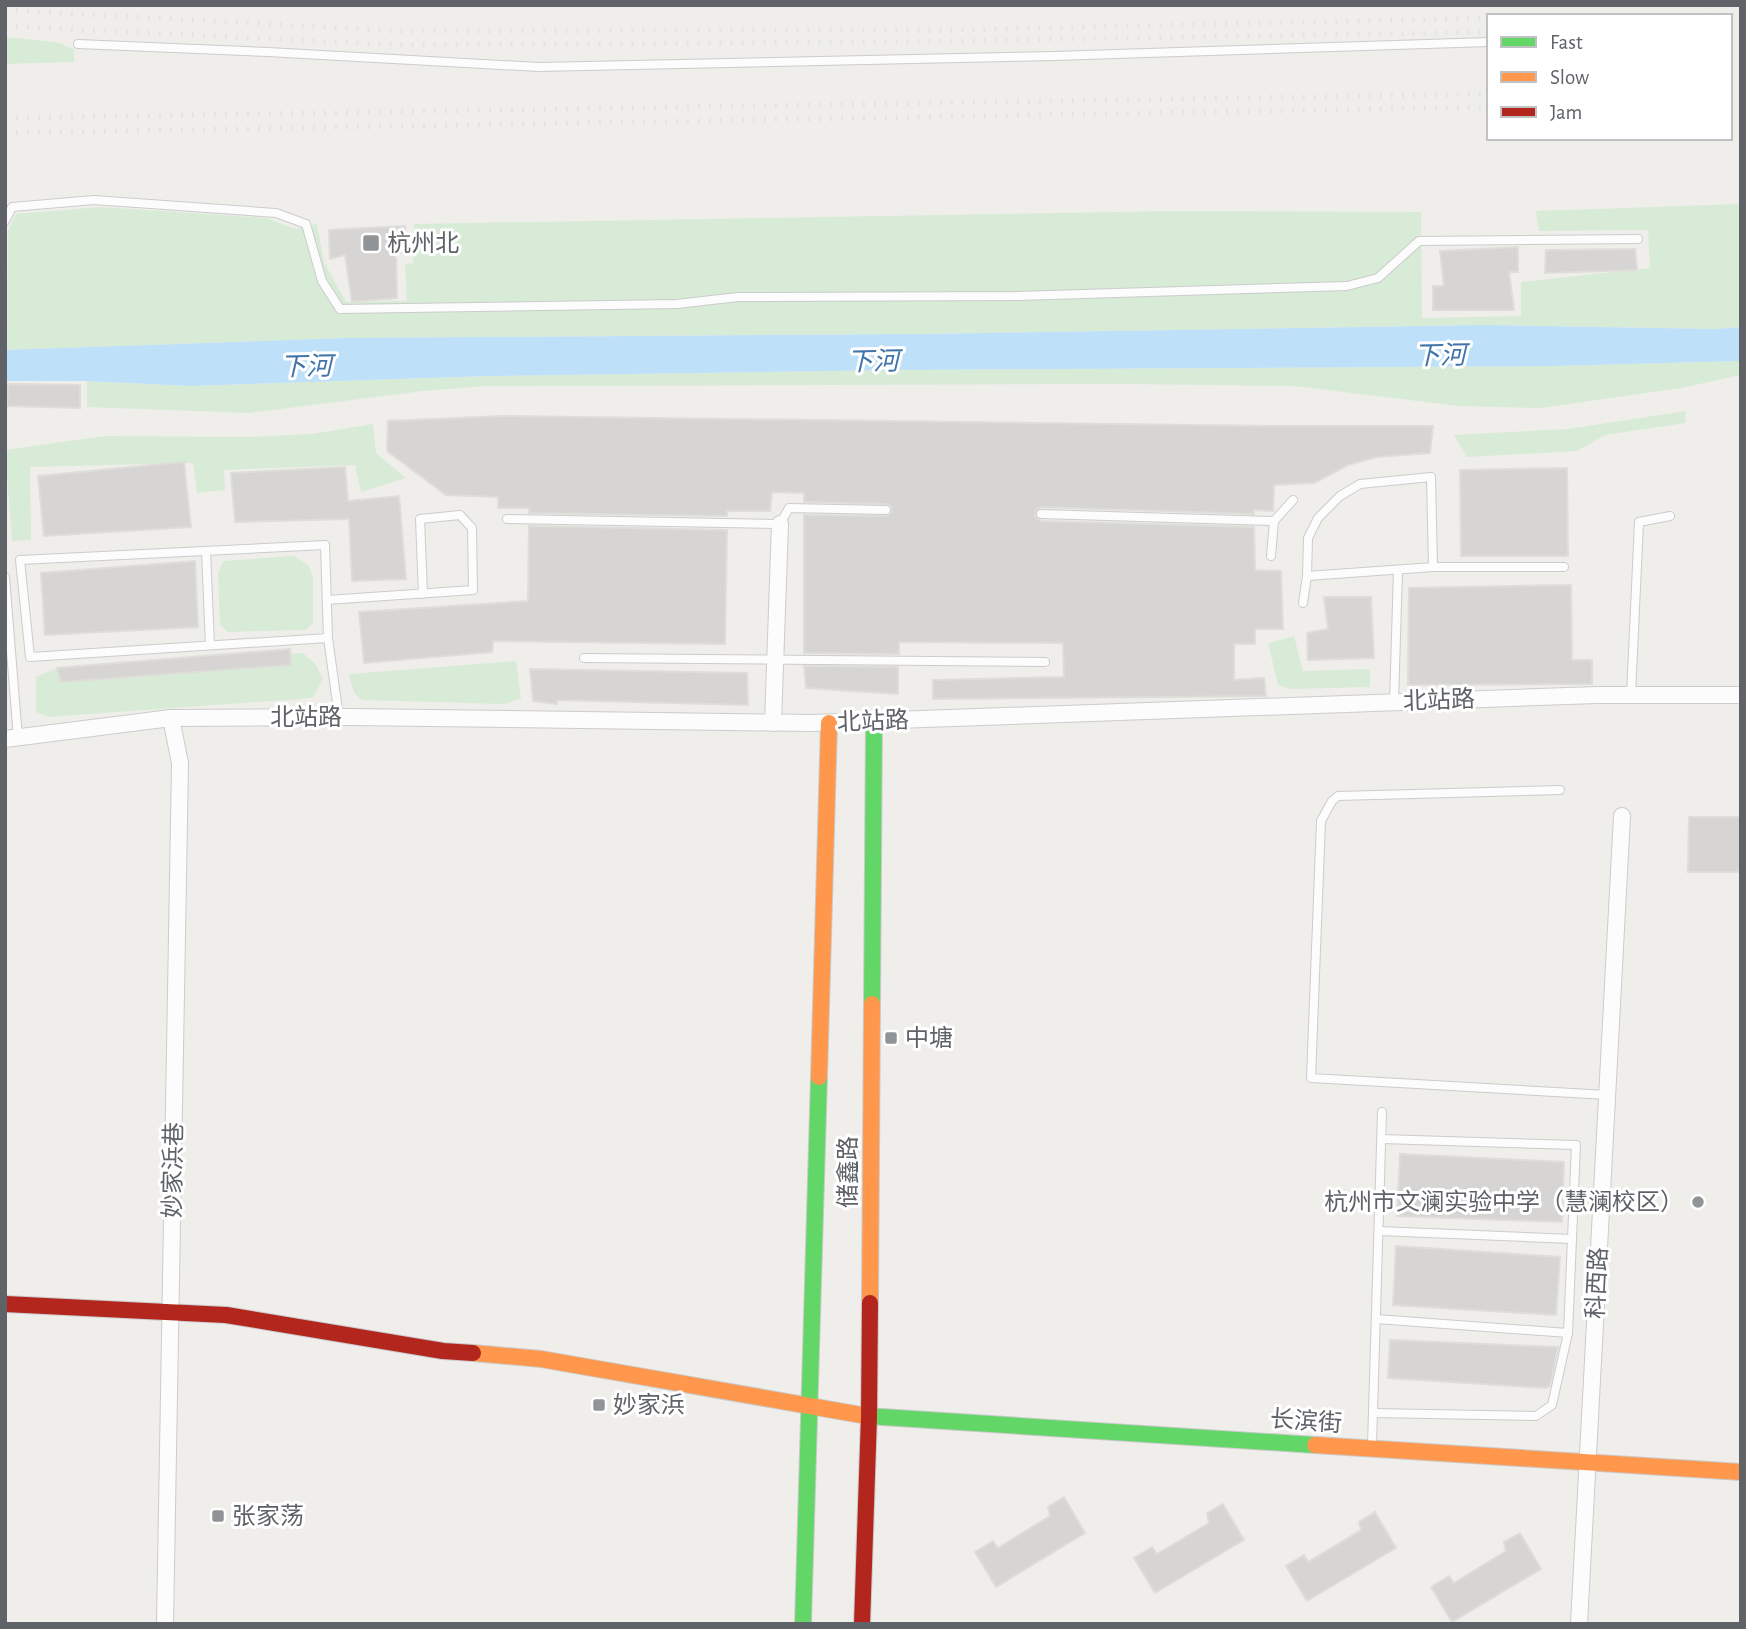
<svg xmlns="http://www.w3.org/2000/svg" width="1746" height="1629" font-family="'Alegreya Sans','Noto Sans SC',sans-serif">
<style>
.green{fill:#d8ebd6}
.water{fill:#bfe0f9}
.building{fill:#d6d5d3;stroke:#deddd9;stroke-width:2}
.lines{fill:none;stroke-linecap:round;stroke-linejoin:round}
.lane-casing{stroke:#cbcccc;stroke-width:10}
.street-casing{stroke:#cbcccc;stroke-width:18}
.fast-casing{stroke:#cacacb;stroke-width:18}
.slow-casing{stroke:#cacacb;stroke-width:18}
.jam-casing{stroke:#cacacb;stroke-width:18}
.lane{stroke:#fdfcfc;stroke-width:8}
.street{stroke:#fdfcfc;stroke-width:16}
.fast{stroke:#63d668;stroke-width:16}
.slow{stroke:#ff974d;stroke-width:16}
.jam{stroke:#b3261e;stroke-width:16}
.rail{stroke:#e4e4e4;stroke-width:5;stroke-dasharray:2 9;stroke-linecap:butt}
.poi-dot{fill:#919496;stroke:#fff;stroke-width:2.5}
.labels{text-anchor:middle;stroke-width:6;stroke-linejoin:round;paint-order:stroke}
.poi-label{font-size:24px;fill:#5f6368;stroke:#fff;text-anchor:start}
.street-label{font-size:24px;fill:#5f6368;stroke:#fff}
.water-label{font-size:26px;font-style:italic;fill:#4174aa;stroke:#fff}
</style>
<rect width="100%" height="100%" fill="#efeeea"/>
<g class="green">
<path d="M5,37L56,42L74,49V62L5,64Z"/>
<path d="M1741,204V327L1716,329L1483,325L924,334L346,338L7,350L8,231L16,214L100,207L266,218L295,229L317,224L324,262L346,302L407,301L405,264L413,263L414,224L1176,211L1421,212L1422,318L1521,316V282L1650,268L1648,230L1539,231L1536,211Z"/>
<path d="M1741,361V375L1681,388L1541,408L1458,406L1295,386L1126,384L486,386L423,391L249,413L87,407V381L190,386L489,376L890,370L1552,366Z"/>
<path d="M1686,411L1685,423L1605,435L1577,451L1467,457L1454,435L1568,429Z"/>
<path d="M373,424L376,453L406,478L361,492L355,465L224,470L225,490L197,493L193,463L30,467L31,540L12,541L5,450L105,436L251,437L312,434Z"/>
<path d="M294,556L309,566L313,577V623L306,630L228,632L220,625L218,572L224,561Z"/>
<path d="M1294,636L1303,671L1370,669V687L1291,689L1278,685L1268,643Z"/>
<path d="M303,653L316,665L323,679L313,698L48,717L36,712V677L57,668Z"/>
<path d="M516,661L521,698L504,704L362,700L354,693L349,674Z"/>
</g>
<path class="water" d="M1483,325L1716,329L1741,327V361L1552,366L890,370L489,376L190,386L87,381H5V350L346,338L924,334Z"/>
<g class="building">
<path d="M405,226L406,253H396L397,298L352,302L345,255L330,259L329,230Z"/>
<path d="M1518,247V272H1509L1514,310H1433V286H1444L1440,251Z"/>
<path d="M1635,249L1637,270L1545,273L1546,250Z"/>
<path d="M8,384L80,385V408L7,406Z"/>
<path d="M503,416L1276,426H1433L1430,453L1377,457L1348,465L1314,483L1274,485L1273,511L1254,510V514L1041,507L1036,510L1035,516L1041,521L1254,527L1255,570L1281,571L1283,629H1255V644H1234V680L1264,678L1266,696L933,699V680L1064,677L1063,643L899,642V654L804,653V515L887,516L892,511L891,506L887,504L804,502V493L772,492L770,511H727V516L529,513V508H498V497L446,495L387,451L388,421Z"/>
<path d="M184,462L191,527L44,536L38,476Z"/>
<path d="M345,467L348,501L399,496L406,579L352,581L349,519L235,522L231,473Z"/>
<path d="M1567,468L1568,556H1461L1460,470Z"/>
<path d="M529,526L727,530L725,644L493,641L492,652L364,663L359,612L528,601Z"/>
<path d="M195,561L198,627L45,635L41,573Z"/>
<path d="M1571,585L1572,660H1592V684L1408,685L1409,588Z"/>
<path d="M1324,597H1371L1374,658L1308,660L1307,633L1328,629Z"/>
<path d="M290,649L291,665L61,682L57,668Z"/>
<path d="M804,666L898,667V694L806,688Z"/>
<path d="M530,669L747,673L748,705L557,700V704L533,701Z"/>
<path d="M1689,817H1741V872H1688Z"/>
<path d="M1400,1154L1564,1162L1562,1222L1397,1216Z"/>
<path d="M1396,1246L1560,1257L1556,1315L1393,1305Z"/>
<path d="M1390,1340L1558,1347L1550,1386L1545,1388L1388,1378Z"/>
<path d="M1064,1497L1085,1533L996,1587L975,1552L993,1541L998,1548L1050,1516L1048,1507Z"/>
<path d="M1223,1504L1244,1540L1155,1593L1134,1558L1152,1547L1157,1554L1209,1523L1207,1513Z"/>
<path d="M1375,1512L1396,1548L1307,1601L1286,1566L1304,1555L1308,1562L1361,1530L1359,1522Z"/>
<path d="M1520,1533L1541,1569L1452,1622L1431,1587L1449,1576L1454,1583L1506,1551L1504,1542Z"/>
</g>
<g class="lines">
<defs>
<g id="lane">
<path d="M78,44L268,52L539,67L1054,56L1489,42"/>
<path d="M5,221L12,207L94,200L276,213L306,224L322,281L340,309L677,304L738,297L1018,296L1347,286L1378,278L1419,241L1638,239"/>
<path d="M1041,514L1274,521L1293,500"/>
<path d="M507,519L780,524L789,508L886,510"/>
<path d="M206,551L210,645"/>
<path d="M1271,556L1274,521"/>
<path d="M1433,567L1431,477L1360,484L1340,496L1318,518L1308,538L1307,576L1433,567H1564"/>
<path d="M5,577L18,738"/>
<path d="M327,600L473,590L472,528L460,515L420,519L423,594"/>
<path d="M1303,603L1307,576"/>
<path d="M328,638L30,657L20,560L325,545L328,638L339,717"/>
<path d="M584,658L1045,662"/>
<path d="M1631,695L1639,522L1670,516"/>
<path d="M1394,702L1398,571"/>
<path d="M1560,790L1338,796L1332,801L1321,821L1311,1078L1607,1095"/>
<path d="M1379,1231L1572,1239"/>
<path d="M1376,1319L1568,1333"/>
<path d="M1373,1413L1536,1416L1552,1405L1568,1333L1576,1145L1382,1139"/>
<path d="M1372,1445L1382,1112"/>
</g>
<g id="street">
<path d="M773,723L780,524"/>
<path d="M5,739L171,718L350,717L811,723L1597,695H1741"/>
<path d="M165,1624L180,763L171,718"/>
<path d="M1579,1624L1622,816"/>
</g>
<g id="fast">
<path d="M872,1004L874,721"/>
<path d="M867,1416L1315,1445"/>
<path d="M803,1624L819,1077"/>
</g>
<g id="slow">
<path d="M819,1077L829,723"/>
<path d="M870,1303L872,1004"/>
<path d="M473,1353L541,1359L867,1416"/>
<path d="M1315,1445L1741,1472"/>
</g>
<g id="jam">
<path d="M5,1304L226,1315L443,1351L473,1353"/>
<path d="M862,1624L869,1416L870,1303"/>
</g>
</defs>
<use href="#lane" class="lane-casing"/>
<use href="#street" class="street-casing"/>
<use href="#fast" class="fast-casing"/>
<use href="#slow" class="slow-casing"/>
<use href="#jam" class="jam-casing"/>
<use href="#lane" class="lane"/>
<use href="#street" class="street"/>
<use href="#fast" class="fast"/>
<use href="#slow" class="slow"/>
<use href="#jam" class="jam"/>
<g class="rail">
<path d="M5,10L397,31L946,30L1489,18"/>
<path d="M1655,16L1741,15"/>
<path d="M5,26L400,45L888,42L1489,32"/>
<path d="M1730,30H1741"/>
<path d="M1730,89H1741"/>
<path d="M1730,103H1741"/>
<path d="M5,118L1489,94"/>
<path d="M5,133L1489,107"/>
</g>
</g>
<g class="poi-dot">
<rect x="362" y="234" width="18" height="18" rx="3.5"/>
<rect x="884" y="1031" width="14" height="14" rx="3.5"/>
<circle cx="1698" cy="1202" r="7"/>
<rect x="592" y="1398" width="14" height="14" rx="3.5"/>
<rect x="211" y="1509" width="14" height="14" rx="3.5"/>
</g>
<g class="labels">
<g class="poi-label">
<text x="387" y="251">杭州北</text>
<text x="905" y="1046">中塘</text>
<text x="1684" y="1210" text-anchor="end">杭州市文澜实验中学（慧澜校区）</text>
<text x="613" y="1413">妙家浜</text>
<text x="232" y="1524">张家荡</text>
</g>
<g class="street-label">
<text transform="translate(1439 700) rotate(-2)" y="8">北站路</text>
<text x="306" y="725">北站路</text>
<text transform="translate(873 721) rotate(-2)" y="8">北站路</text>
<text transform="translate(173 1170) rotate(-89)" y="8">妙家浜巷</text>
<text transform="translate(848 1172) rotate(-90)" y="8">储鑫路</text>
<text transform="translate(1597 1283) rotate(-87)" y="8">科西路</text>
<text transform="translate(1306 1421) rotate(4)" y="8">长滨街</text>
</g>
<g class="water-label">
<text transform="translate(1440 355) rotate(-1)" y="9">下河</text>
<text transform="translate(873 361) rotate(-1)" y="9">下河</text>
<text transform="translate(306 366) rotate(-1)" y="9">下河</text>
</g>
</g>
<rect width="1746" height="1629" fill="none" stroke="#5f6368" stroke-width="14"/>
<rect x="1487" y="14" width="245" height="126" fill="#ffffff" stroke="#bfc1c3" stroke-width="2"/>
<rect x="1501" y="37" width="35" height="10" fill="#63d668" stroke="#bfc1c3" stroke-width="2"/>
<text x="1550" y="49" font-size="21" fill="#5f6368">Fast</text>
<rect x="1501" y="72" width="35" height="10" fill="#ff974d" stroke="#bfc1c3" stroke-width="2"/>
<text x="1550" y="84" font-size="21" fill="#5f6368">Slow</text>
<rect x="1501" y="107" width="35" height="10" fill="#b3261e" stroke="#bfc1c3" stroke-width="2"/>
<text x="1550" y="119" font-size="21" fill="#5f6368">Jam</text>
</svg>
